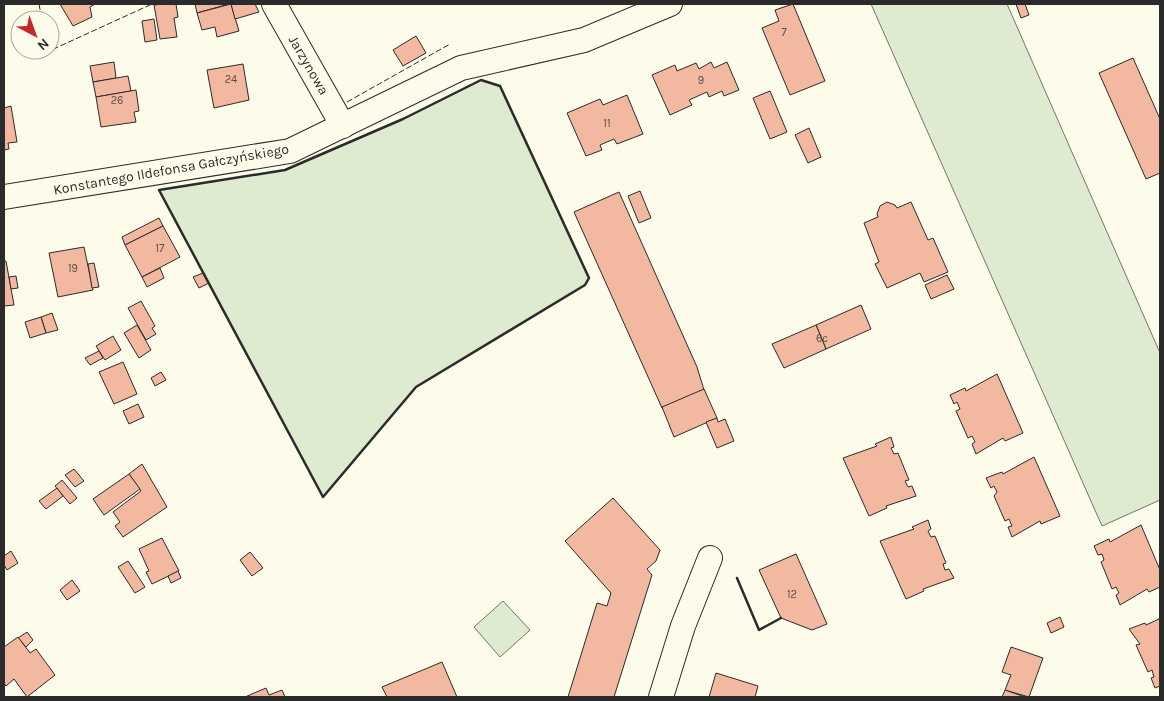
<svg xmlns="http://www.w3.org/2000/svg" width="1164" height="701" font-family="Karla,sans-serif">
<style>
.green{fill:#deebd1;stroke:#74746e}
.building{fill:#f2b8a0;stroke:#2b2b2b}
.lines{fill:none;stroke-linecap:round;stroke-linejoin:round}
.street-casing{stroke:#2b2b2b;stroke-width:26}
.street{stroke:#fdfbea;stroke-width:24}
.fence{stroke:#2b2b2b;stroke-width:1;stroke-dasharray:6 2.5;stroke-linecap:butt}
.wall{stroke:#2b2b2b;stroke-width:2.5}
.labels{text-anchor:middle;stroke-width:4;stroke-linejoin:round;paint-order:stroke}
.number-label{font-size:11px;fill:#5d4e48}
.street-label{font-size:14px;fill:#2b2b2b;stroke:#fdfbea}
</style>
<rect width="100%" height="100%" fill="#fdfbea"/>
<g class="green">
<path d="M871,4H1007L1160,353V500L1102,526Z"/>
<path d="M481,80L500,86L589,278L585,285L416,387L323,497L159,190L285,170L403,119Z"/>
<path d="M503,601L530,630L500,657L474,627Z"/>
</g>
<g class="building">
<path d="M60,4H95L90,7L92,17L73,26Z"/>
<path d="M163,4H176L178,17L174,18L177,37L160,39L154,5Z"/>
<path d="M195,4H229L197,13Z"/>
<path d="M231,4L239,31L217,37L215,27L202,30L197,13Z"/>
<path d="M231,4H255L259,12L235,19Z"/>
<path d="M793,4L825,81L790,95L762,28L779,21L775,10Z"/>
<path d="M1016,4H1025L1029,15L1021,18Z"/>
<path d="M154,19L157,40L145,42L142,21Z"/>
<path d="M416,36L426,53L403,66L393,50Z"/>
<path d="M1133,58L1160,119V173L1146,179L1099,73Z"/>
<path d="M114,62L116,78L93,82L90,66Z"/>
<path d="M711,62L714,68L727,62L739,90L724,96L722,91L709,97L707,92L689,100L692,105L670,115L652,75L675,65L677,71L696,63L699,69Z"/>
<path d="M243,64L249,100L214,108L207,70Z"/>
<path d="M128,76L131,91L96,97L93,82Z"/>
<path d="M136,90L139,111L134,112L136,122L101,127L96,97Z"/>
<path d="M770,91L787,132L770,139L753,98Z"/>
<path d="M627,95L643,134L617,144L614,139L600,145L602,150L586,156L567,113L600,99L603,105Z"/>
<path d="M11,106L17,142L8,143L9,149L4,150V108Z"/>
<path d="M809,128L821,157L808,163L795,135Z"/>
<path d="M640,191L651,218L639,223L628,196Z"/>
<path d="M619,192L697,367L704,390L662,408L574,212Z"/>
<path d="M887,202L895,205L897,208L911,202L928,240L933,238L948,272L924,282L920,273L887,288L875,264L879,262L864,223L878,217L877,214L880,206Z"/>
<path d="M159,218L163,226L125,245L122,237Z"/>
<path d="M163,226L180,257L142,277L125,245Z"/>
<path d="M84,247L93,290L58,297L49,253Z"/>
<path d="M4,261H6L14,305L4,306Z"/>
<path d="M94,263L99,287L92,288L88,264Z"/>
<path d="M160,268L164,278L147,287L142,277Z"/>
<path d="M203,273L209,283L199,288L193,277Z"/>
<path d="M947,275L954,289L931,299L925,285Z"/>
<path d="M16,276L18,288L11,289L9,277Z"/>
<path d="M141,301L155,326L152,328L156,334L146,340L128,308Z"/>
<path d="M861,305L871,329L826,349L816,325Z"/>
<path d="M52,313L58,330L46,333L41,317Z"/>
<path d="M41,317L46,333L30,338L25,322Z"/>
<path d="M137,325L151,350L139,358L124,333Z"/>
<path d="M816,325L826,349L784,368L772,344Z"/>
<path d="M113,336L121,350L105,360L96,346Z"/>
<path d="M99,351L103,358L90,365L85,358Z"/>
<path d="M123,362L137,394L114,404L99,372Z"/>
<path d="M161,372L166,380L155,386L151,378Z"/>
<path d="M997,374L1023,433L1005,441L1003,438L976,454L972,444L975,442L972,436L968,438L956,411L960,409L957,402L954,404L950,395L965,388L966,391Z"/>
<path d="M704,389L717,418L674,437L662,407Z"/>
<path d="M138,404L144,417L129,424L123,411Z"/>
<path d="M717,418L718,422L725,419L734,441L717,448L706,422Z"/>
<path d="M891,437L894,447L891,448L894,454L898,453L909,480L905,481L908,487L912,486L916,496L886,506L887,508L869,516L843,458L877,446L875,444Z"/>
<path d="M1034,457L1060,516L1041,524L1040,521L1012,537L1008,527L1012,526L1009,519L1005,521L994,496L997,492L994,486L991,488L986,478L1002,472L1003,474Z"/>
<path d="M142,464L167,507L123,537L115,526L120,522L113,512L141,491L129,474Z"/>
<path d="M74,469L84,481L75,487L65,475Z"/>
<path d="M129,474L140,489L104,515L93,499Z"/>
<path d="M62,480L77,498L70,504L55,486Z"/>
<path d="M57,488L63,496L46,509L39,501Z"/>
<path d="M613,498L660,550L656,561L647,569L652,575L614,697H568L597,603L607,606L611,593L565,541Z"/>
<path d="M928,520L931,529L928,531L931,537L935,536L946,563L943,564L945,570L949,569L954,578L923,589L924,591L906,599L880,541L914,529L912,527Z"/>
<path d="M1141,525L1160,570V587L1149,592L1147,589L1120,605L1116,595L1119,593L1116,587L1112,589L1101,562L1104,560L1102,554L1098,555L1094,546L1109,539L1110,542Z"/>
<path d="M162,538L179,571L152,584L146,572L149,571L139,549Z"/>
<path d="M11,551L18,563L7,570L4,565V556Z"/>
<path d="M250,552L263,568L252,576L240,560Z"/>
<path d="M796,554L827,624L812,630L781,618L759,570Z"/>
<path d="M128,561L145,587L135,593L118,567Z"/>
<path d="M178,571L181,578L171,583L168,576Z"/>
<path d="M72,580L80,591L67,600L60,590Z"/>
<path d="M1160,616V686L1155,688L1151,678L1154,677L1152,670L1148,672L1136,645L1140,644L1129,629L1145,623L1146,625L1159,619Z"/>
<path d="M1060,617L1064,627L1051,633L1047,623Z"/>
<path d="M27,632L33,640L26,647L18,638Z"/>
<path d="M18,637L30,653L36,649L55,675L27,697L14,679L6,686L4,683V647Z"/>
<path d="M1011,647L1043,658L1029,697L1005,690L1011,675L1002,672Z"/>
<path d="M442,662L457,697H387L382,687Z"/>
<path d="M716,673L758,686L755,697H709Z"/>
<path d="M266,688L269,695L282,690L285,697H245Z"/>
<path d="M1005,690L1025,697H1002Z"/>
</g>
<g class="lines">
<defs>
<g id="street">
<path d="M274,4L343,126"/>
<path d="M4,197L290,151L461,68L584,40L670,4"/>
<path d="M661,697L683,626L710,558"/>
</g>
</defs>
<use href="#street" class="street-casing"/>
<use href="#street" class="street"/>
<g class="fence">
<path d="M39,4L42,20"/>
<path d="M46,50L47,52L152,4"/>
<path d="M347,102L450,44"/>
</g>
<g class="wall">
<path d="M481,80L500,86L589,278L585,285L416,387L323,497L159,190L285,170L403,119Z"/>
<path d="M737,578L759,630L781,618"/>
</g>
</g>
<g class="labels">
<g class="number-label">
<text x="784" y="36">7</text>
<text x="231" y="83">24</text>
<text x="701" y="84">9</text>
<text x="117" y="104">26</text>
<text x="607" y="127">11</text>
<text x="160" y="252">17</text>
<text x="73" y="272">19</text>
<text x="822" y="342">6c</text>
<text x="792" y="598">12</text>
</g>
<g class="street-label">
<text transform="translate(309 65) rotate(60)" y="5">Jarzynowa</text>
<text transform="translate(171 169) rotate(-10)" y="5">Konstantego Ildefonsa Gałczyńskiego</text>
</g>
</g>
<rect width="1164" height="701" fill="none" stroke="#2b2b2b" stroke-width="10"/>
<g transform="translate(35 35) rotate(139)"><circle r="24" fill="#fdfbea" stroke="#a9a89e"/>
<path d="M0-4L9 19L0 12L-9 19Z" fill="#c62828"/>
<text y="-8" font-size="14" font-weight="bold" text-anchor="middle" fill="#2b2b2b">N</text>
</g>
</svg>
